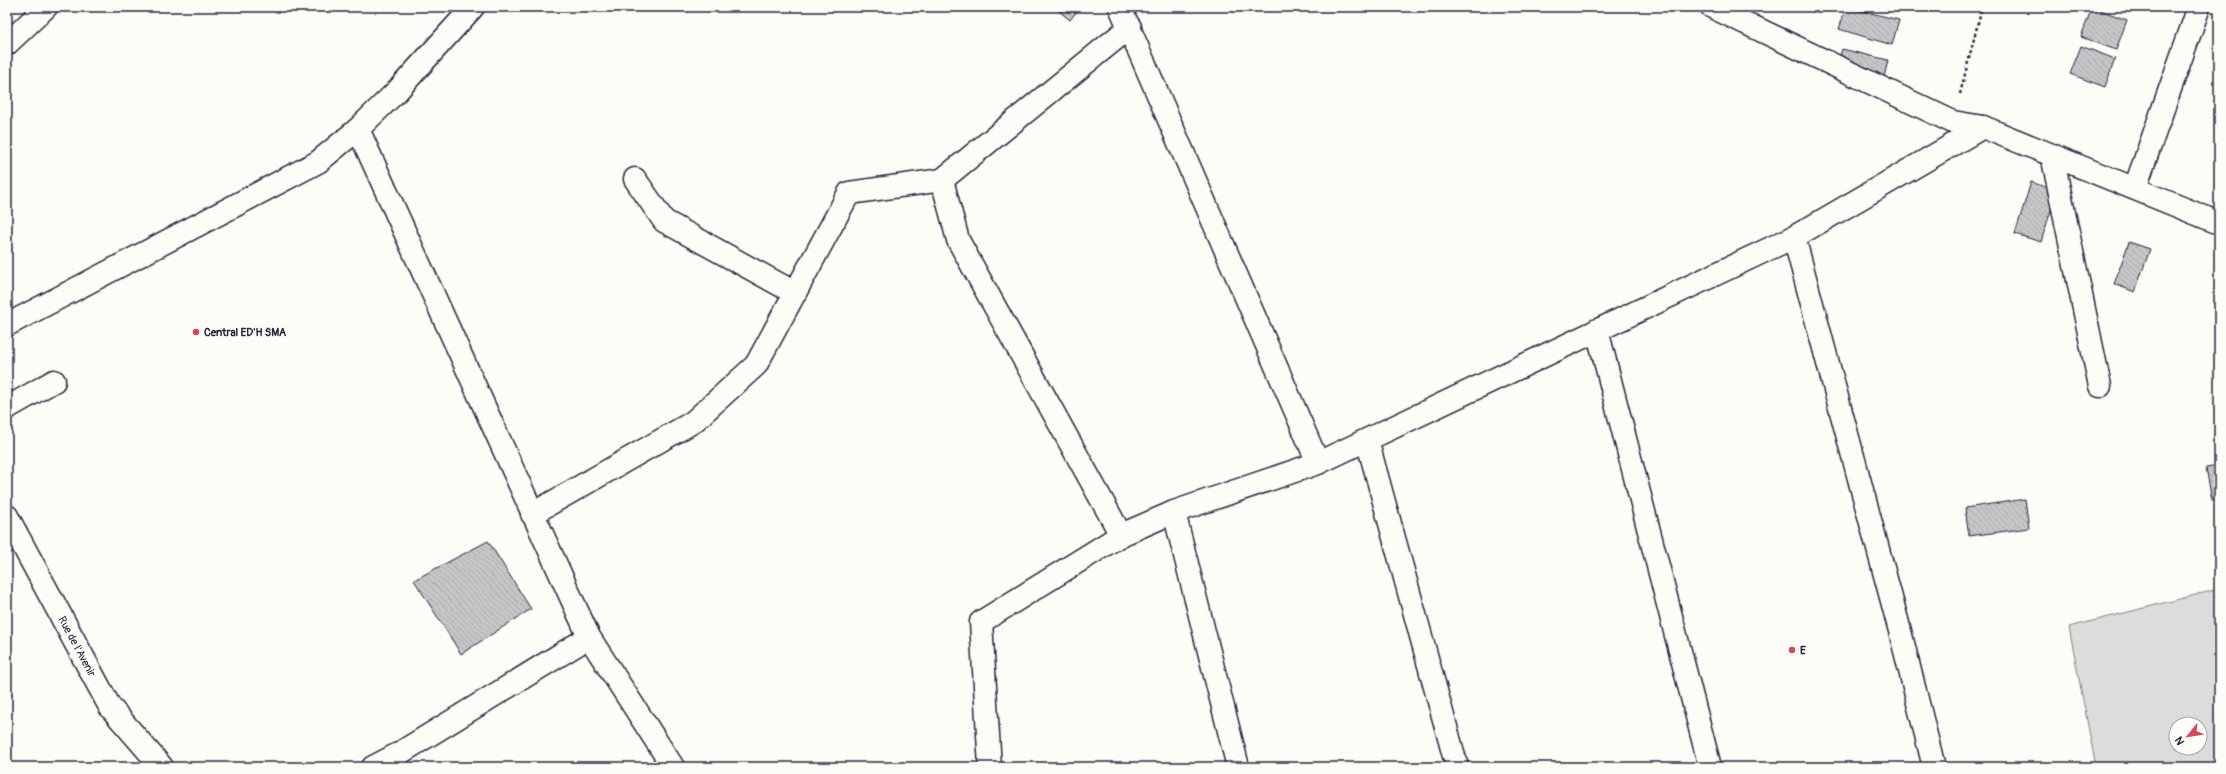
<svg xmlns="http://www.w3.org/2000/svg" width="2226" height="774" font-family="Pangolin,sans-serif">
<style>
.green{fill:#dddcdb;stroke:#807f8b;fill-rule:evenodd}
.building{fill:url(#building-back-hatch);stroke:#22223b}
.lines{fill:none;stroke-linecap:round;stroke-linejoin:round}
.minor-casing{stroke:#22223b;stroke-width:25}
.major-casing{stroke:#22223b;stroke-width:25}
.path{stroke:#22223b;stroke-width:2.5;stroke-dasharray:3 3;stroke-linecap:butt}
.minor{stroke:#fdfcf7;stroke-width:22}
.major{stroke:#fdfcf7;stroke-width:22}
.poi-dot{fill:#d1495b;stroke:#fdfcf7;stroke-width:1.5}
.labels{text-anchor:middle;stroke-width:3;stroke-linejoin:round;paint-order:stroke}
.poi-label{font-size:11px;font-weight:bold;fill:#22223b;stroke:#fdfcf7;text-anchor:start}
.street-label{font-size:11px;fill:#22223b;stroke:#fdfcf7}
</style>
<defs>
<pattern id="building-back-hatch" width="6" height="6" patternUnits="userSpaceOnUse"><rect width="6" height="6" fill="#c6c6c8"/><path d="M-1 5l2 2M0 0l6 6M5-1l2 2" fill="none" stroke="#aaaaad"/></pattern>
</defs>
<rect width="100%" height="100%" fill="#fdfcf7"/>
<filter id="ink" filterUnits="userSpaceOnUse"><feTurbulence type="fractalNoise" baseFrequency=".025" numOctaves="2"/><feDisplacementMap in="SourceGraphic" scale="8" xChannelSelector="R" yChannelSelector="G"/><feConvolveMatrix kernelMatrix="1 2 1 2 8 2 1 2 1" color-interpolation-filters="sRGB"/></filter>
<g filter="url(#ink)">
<path class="green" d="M2219,589V767H2096L2069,627ZM2176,724H2200V748H2176Z"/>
<g class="building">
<path d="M1054,7H1080L1070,20Z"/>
<path d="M1846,7L1899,20L1892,45L1839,29Z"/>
<path d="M2092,7L2127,20L2116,50L2081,37Z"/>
<path d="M2081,46L2115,59L2105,87L2070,74Z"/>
<path d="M1842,49L1888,60L1883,82L1836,70Z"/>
<path d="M2031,182L2057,191L2041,242L2015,234Z"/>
<path d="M2129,242L2150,249L2135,292L2114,284Z"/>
<path d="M2219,466V499L2212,500L2206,468Z"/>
<path d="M2025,499L2029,528L1969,536L1965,508Z"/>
<path d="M488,541L531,609L461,654L414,580Z"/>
</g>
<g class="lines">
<defs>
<g id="minor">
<path d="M1120,7L1318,463"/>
<path d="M1712,7L1953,122L1983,127L2219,223"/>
<path d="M7,44L46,7"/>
<path d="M358,129L589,637L673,767"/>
<path d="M2052,155L2100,386"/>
<path d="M635,179L664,221L795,293"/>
<path d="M942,180L958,240L1121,535"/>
<path d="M2135,188L2199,7"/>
<path d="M1794,237L1900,631L1934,767"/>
<path d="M7,325L318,162L358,129L398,90L473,7"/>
<path d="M1597,330L1710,767"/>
<path d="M7,408L54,381"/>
<path d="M1367,440L1457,767"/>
<path d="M1174,512L1238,767"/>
<path d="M532,514L693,422L756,365L849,193L942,180L1130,27"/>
<path d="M373,767L400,753L589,637"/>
<path d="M990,767L981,622L1121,535L1174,512L1318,463L1794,237L1983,127"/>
</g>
<g id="major">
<path id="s1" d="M7,516L110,707L162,767"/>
</g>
</defs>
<use href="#minor" class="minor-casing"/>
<use href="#major" class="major-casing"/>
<path class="path" d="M1960,94L1982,7"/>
<use href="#minor" class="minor"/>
<use href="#major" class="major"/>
</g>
</g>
<g class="poi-dot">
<circle cx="196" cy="332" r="4"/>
<circle cx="1792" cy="650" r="4"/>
</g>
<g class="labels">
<g class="poi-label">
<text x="204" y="336">Central ED'H SMA</text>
<text x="1800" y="654">E</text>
</g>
<g class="street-label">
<text dy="4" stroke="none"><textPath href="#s1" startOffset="148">Rue de l'Avenir</textPath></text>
</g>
</g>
<rect width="2226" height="774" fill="none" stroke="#fdfcf7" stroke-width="24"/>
<rect x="12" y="12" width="2202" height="750" fill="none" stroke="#22223b" stroke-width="1.5" filter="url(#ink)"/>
<g transform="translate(2188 736) rotate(240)"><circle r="19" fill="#fdfcf7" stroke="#a5a5ac"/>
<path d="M0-3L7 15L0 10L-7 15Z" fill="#d1495b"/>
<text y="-6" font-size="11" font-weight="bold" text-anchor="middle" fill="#22223b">N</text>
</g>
</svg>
